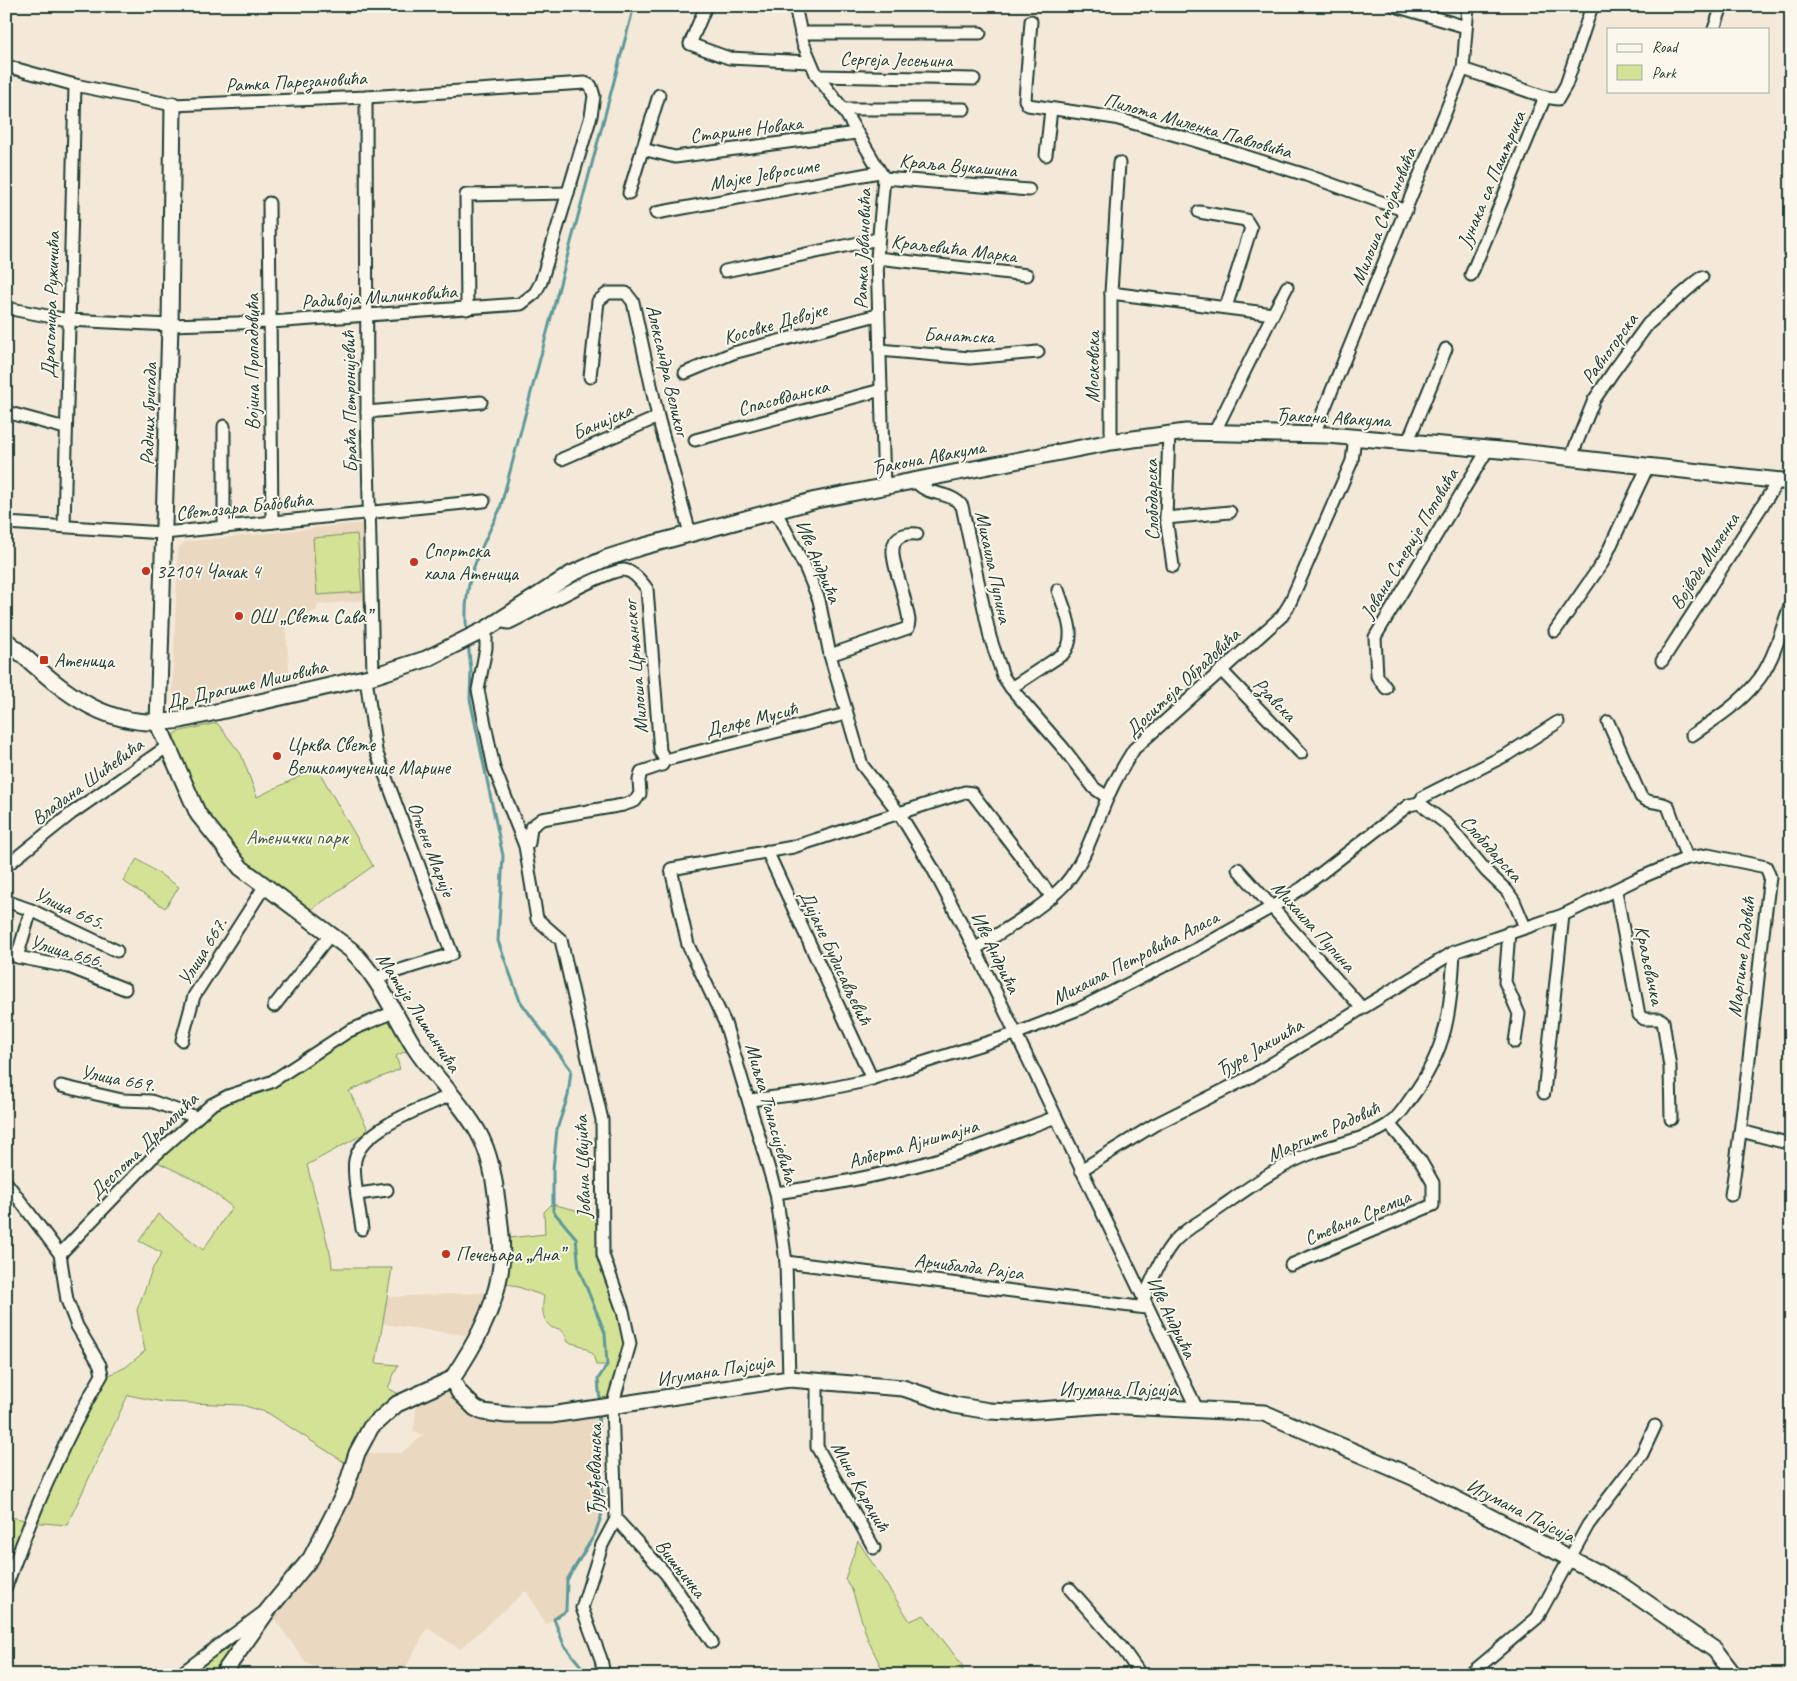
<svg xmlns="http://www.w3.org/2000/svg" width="1797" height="1681" font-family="Caveat,sans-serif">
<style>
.built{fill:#ebd8c0}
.green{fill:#d4e295;stroke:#7a9064}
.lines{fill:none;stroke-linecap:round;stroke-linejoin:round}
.stream{stroke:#5d999b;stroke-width:3}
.street-casing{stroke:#1f3d34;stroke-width:15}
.secondary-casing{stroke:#1f3d34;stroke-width:19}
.street{stroke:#fbf7ec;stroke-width:11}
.secondary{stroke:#fbf7ec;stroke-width:15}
.poi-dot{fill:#c8321e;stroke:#fbf7ec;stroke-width:2}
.labels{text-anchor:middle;stroke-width:4;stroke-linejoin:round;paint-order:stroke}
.street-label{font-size:20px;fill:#1f3d34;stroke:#fbf7ec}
.poi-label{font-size:20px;fill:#1f3d34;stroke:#fbf7ec;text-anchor:start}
.park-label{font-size:20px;fill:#435e47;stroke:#fbf7ec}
</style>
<rect width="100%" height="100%" fill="#f4e9d8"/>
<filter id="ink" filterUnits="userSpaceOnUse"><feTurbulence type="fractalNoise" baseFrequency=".02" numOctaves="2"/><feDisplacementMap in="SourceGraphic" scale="10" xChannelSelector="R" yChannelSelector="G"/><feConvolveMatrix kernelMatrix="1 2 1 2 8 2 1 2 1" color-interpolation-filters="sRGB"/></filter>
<g filter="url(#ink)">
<g class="built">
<path d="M362,523L365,600L318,605L316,611L285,621L290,679L192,704L176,703L172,697L178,548L184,542Z"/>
<path d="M495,1292L479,1337L383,1324L386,1297Z"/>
<path d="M452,1379L475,1408H599L598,1433L603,1511L595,1534L567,1580L566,1611L546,1624L526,1591L460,1649L427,1628L402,1675H327L305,1661L268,1610L311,1558L357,1453H401L424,1435L413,1432L417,1404L422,1392Z"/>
</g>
<g class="green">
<path d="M357,534L362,592L317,595L313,538Z"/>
<path d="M217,723L241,754L257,797L317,768L373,866L308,912C270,883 217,846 196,801C187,781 181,760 174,739V734L177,732Z"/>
<path d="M137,859L179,887L165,908L123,881Z"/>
<path d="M396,1011L414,1047L396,1056L400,1069L349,1091L369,1131L307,1165L331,1257L332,1268H392L376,1363L398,1365L388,1388L407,1399L397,1404L354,1463L344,1462L268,1413L242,1405L163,1402L128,1395L67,1525L30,1522L6,1587V1516L30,1521L77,1417L107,1376L126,1367L145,1351L137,1310L153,1268L162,1253L139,1241L158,1214L203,1250L232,1207L201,1183L151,1159L196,1117L271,1082L349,1031Z"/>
<path d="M552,1204L603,1217V1255L630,1344L612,1406L600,1401L598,1379L607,1365H596L593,1354L582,1346L568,1342C564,1332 563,1328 552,1328C541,1319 542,1309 544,1296L498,1280L500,1239L545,1234L544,1212Z"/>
<path d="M858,1541L910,1621L924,1615L962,1665L963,1675H885L868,1640L852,1590L845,1579Z"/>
<path d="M258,1614L222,1675H179Z"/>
</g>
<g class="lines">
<g class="stream">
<path d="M467,634C461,582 479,553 500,509L634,6"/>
<path d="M468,642L471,671L470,699L503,856L498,941L520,1001L571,1070L568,1096L557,1129L553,1170V1211L576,1238L579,1269L605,1333L607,1365L598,1379L600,1403"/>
<path d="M588,1675L564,1645L554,1619L566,1611L567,1580L595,1534L603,1511L598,1433L599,1411"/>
</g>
<defs>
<g id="street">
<path d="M706,6L690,44L729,58L809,62"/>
<path d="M795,6L803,43L817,76L843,109L884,178L877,258L884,487"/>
<path d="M1395,6L1466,27"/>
<path d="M1031,21L1025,100L1028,105L1115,118L1193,140L1306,175L1406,211"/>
<path d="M1714,29L1722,6"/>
<path d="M801,33H980"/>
<path d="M6,66L75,85L173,105L366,97L585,83L591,86L594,96L591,116L541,282L535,293L521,304L271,322L170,325L68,320L6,308"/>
<path d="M1463,69L1545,97L1558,99L1566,85L1592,6"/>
<path d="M817,76L974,79"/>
<path d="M366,97L367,412L373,676"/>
<path d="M843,109H964"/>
<path d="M642,149L675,157L856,133"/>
<path d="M1046,155L1051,109"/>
<path d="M884,178L1029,190"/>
<path d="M629,193L659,95"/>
<path d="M269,203L272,522"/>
<path d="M1199,212L1246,220L1251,228L1226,307"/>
<path d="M656,213L879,172"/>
<path d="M877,258L1027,275"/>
<path d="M725,271L878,239"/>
<path d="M1471,275L1545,97"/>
<path d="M1111,293L1273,314L1215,431"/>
<path d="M467,309L466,195L568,193"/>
<path d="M1273,314L1287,287"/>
<path d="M879,350L970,358L1038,352"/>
<path d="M685,373L733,353L877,315"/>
<path d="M590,377L598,301L608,293H626L633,302L658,417L690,533"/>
<path d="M6,412L65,428"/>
<path d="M367,412L481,402"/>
<path d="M224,426V527"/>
<path d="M1169,433L1166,518L1173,566"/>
<path d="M1314,434L1463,69L1468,6"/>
<path d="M695,440L881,390"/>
<path d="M1408,441L1446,349"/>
<path d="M1111,442V293L1119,163"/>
<path d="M1571,457L1594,400L1613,372L1648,324L1702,277"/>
<path d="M562,459L658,417"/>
<path d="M915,480C925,497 950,490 962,506L990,637L1003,676L1011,688L1064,749L1094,788L1107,797"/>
<path d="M775,510L806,569L819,600L830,655L862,765L899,813L932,867L975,949L1197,1409"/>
<path d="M1166,518L1230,512"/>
<path d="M6,523L164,533L484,501"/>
<path d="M64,526L75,85"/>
<path d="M498,621L509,623C531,613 605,570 624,570C633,571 642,582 647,589L660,751L665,760"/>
<path d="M486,629V648L478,690L494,768L525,846L537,919L561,940L602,1120L603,1255L623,1311L630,1344L612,1406L616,1519L602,1545L582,1608L601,1659L604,1675"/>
<path d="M1555,631L1603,562L1648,466"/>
<path d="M830,655L908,628L909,620C907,609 904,597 901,586C895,566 880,531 917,534"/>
<path d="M1662,661L1778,481"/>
<path d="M1221,670L1301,753"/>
<path d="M366,678L376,751L452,954L375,978"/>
<path d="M1011,688L1063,654C1079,637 1064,609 1058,590"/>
<path d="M1386,688L1377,676L1375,637L1488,449"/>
<path d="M1608,722L1641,797C1650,805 1659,800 1668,806L1687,858"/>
<path d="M1692,735C1714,720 1738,705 1755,684C1774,663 1781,629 1791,603"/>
<path d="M665,760L846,714"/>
<path d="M1419,803L1448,825L1486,871L1507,891L1514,901L1525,927"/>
<path d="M1419,803L1423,797L1508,754L1558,722"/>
<path d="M525,846L529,843L531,827L542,819L623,805L635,801L640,794L639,780L641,772L662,765L665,760"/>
<path d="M767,851L872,1079"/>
<path d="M6,866L72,813L168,746"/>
<path d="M1238,869L1361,1007"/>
<path d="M1616,891L1639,1015L1644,1019H1660L1663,1021L1670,1067L1671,1119"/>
<path d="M6,901L31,910L117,951"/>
<path d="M31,910L17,957L69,967L125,989"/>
<path d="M1509,932L1505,982L1519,1014L1515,1042"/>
<path d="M975,949C1003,930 1042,909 1065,884C1086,860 1094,828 1107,799C1114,781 1124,765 1134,749L1282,616L1289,605L1352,461L1355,437"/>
<path d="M274,1006L330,935"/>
<path d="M182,1040L194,996L264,887"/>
<path d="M61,1086L122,1100L151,1101L196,1117"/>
<path d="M1544,1093L1563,915"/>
<path d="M750,1100L808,1093L861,1082L1015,1034L1079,1009L1197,949L1272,907L1302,888L1409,805L1419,803"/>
<path d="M1741,1131L1791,1144"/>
<path d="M1081,1170L1154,1125L1250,1077L1454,952"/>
<path d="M6,1182L60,1254L67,1300L77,1326L100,1365L102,1375C62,1442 32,1514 6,1587"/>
<path d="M776,1193C837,1184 897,1173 956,1154C990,1143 1023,1129 1056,1117"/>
<path d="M358,1194L387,1190"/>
<path d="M362,1229C360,1213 352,1175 355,1160C361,1129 424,1107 451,1095"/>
<path d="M60,1254L151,1159L211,1105L228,1096L271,1082L349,1031L396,1011"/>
<path d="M786,1262L1146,1308"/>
<path d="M1291,1265L1433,1205V1183L1420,1160L1389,1124"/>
<path d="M1143,1301C1151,1282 1159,1261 1172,1244C1183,1230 1200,1222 1214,1212C1246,1190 1278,1165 1315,1152C1339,1143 1367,1139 1389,1124C1398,1118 1405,1107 1411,1098C1447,1050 1451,1011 1454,952L1563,915L1635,880L1687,858L1708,855L1766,867L1770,877C1756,983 1748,1090 1731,1195"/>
<path d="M789,1379L786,1262L776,1193L725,1023L688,945L671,869L793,847L965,792L972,793L1052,897"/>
<path d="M817,1381V1447L874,1548"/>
<path d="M616,1519L666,1574L712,1642"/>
<path d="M1070,1589L1122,1648L1141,1675"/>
<path d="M179,1675L264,1612"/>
<path d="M1469,1675L1537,1618L1588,1525L1642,1454L1655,1426"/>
</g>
<g id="secondary">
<path d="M173,105L170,325L158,724L198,814L241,868L351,950C381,980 393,1013 415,1048C434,1077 461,1102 478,1132C490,1153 494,1178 497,1201C500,1224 504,1250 500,1273C493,1313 474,1346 452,1379"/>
<path d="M6,640C60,688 103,733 181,720L373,676L426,659L486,629L571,574L607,558L641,547L816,500L1111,442L1186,432L1328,435L1511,451L1791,482"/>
<path d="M452,1379L459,1392L475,1408L483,1412L507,1415H551L789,1379L903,1388L954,1405L989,1411L1012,1412L1105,1405L1264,1413L1413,1477L1621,1585L1715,1650L1734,1675"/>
<path d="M222,1675L268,1610L311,1558L344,1494L357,1453L371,1427L397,1404L452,1379"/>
</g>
</defs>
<use href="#street" class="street-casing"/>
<use href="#secondary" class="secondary-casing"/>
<use href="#street" class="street"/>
<use href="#secondary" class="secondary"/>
</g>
</g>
<g class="poi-dot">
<circle cx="414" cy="562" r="5"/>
<circle cx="146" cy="571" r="5"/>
<circle cx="239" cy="616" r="5"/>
<rect x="39" y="655" width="10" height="10" rx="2.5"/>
<circle cx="277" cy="756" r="5"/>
<circle cx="446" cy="1254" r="5"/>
</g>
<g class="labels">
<g class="street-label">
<text transform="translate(896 59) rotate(1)" y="7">Сергеја Јесењина</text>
<text transform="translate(296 81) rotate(-3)" y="7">Ратка Парезановића</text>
<text transform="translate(1198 125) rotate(16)" y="7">Пилота Миленка Павловића</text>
<text transform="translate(746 129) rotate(-7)" y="7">Старине Новака</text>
<text transform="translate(958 165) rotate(5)" y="7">Краља Вукашина</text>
<text transform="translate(764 174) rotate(-10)" y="7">Мајке Јевросиме</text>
<text transform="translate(1491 179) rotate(-67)" y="7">Јунака са Паштрика</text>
<text transform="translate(1383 216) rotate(-68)" y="7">Милоша Стојановића</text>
<text transform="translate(954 248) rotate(7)" y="7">Краљевића Марка</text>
<text transform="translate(862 249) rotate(-88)" y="7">Ратка Јовановића</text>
<text transform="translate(379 296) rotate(-4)" y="7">Радивоја Милинковића</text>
<text transform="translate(50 305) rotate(-88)" y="7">Драгомира Ружичића</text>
<text transform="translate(775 323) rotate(-16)" y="7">Косовке Девојке</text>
<text transform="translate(959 335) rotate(2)" y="7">Банатска</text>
<text transform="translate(1609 348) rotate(-54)" y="7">Равногорска</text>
<text transform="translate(252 362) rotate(-90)" y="7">Војина Пропадовића</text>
<text transform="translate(1092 367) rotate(-90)" y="7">Московска</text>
<text transform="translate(668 370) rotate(77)" y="7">Александра Великог</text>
<text transform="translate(783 397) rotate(-15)" y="7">Спасовданска</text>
<text transform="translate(349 402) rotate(-91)" y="7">Браћа Петронијевић</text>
<text transform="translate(148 414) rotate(-88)" y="7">Радних бригада</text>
<text transform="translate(1333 417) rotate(3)" y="7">Ђакона Авакума</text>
<text transform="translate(602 421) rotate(-24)" y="7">Банијска</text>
<text transform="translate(928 457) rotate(-11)" y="7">Ђакона Авакума</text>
<text transform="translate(1151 500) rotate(-91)" y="7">Слободарска</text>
<text transform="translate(244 506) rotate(-6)" y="7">Светозара Бабовића</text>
<text transform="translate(1409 543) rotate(-59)" y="7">Јована Стерије Поповића</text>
<text transform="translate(819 561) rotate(67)" y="7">Иве Андрића</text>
<text transform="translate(1704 561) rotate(-57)" y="7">Војводе Миленка</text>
<text transform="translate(994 567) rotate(78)" y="7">Михаила Пупина</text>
<text transform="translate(635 667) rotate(-95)" y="7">Милоша Црњанског</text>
<text transform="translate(1182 682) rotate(-43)" y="7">Доситеја Обрадовића</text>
<text transform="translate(246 684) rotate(-13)" y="7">Др Драгише Мишовића</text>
<text transform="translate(1275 699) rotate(46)" y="7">Рзавска</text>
<text transform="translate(751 719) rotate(-14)" y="7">Делфе Мусић</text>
<text transform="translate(87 781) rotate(-36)" y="7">Владана Шићевића</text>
<text transform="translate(1492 848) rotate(48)" y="7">Слободарска</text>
<text transform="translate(432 849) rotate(69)" y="7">Огњене Марије</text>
<text transform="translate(70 908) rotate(25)" y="7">Улица 665.</text>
<text transform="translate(1314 926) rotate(48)" y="7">Михаила Пупина</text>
<text transform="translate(67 951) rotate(16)" y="7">Улица 666.</text>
<text transform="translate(202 951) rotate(-58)" y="7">Улица 667.</text>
<text transform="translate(996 952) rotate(64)" y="7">Иве Андрића</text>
<text transform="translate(836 957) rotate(65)" y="7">Дијане Будисављевић</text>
<text transform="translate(1135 957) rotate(-27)" y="7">Михаила Петровића Аласа</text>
<text transform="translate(1741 957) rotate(-83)" y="7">Маргите Радовић</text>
<text transform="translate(1650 965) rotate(78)" y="7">Краљевачка</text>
<text transform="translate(419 1012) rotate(57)" y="7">Матије Лишанчића</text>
<text transform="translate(1259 1047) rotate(-30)" y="7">Ђуре Јакшића</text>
<text transform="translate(118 1078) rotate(11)" y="7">Улица 669.</text>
<text transform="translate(772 1113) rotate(74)" y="7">Миљка Танасијевића</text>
<text transform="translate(1323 1131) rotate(-24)" y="7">Маргите Радовић</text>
<text transform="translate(913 1143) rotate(-16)" y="7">Алберта Ајнштајна</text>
<text transform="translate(143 1145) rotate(-44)" y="7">Деспота Драмлића</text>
<text transform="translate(582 1167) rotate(-92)" y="7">Јована Цвијића</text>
<text transform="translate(1357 1217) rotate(-23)" y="7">Стевана Сремца</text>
<text transform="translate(969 1266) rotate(7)" y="7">Арчибалда Рајса</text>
<text transform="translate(1172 1317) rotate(64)" y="7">Иве Андрића</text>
<text transform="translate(715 1370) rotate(-9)" y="7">Игумана Пајсија</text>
<text x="1118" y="1396">Игумана Пајсија</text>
<text transform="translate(594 1470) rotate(-90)" y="7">Ђурђевданска</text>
<text transform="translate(861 1486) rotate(61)" y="7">Мине Караџић</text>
<text transform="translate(1521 1510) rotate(27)" y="7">Игумана Пајсија</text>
<text transform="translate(681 1568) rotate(52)" y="7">Вишњичка</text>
</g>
<g class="poi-label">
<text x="424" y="557">Спортска<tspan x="424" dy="23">хала Атеница</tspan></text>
<text x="156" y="578">32104 Чачак 4</text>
<text x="249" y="623">ОШ „Свети Сава”</text>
<text x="54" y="667">Атеница</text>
<text x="287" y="751">Црква Свете<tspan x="287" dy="23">Великомученице Марине</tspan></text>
<text x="456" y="1261">Печењара „Ана”</text>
</g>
<g class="park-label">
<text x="297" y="844">Атенички парк</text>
</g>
</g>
<rect width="1797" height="1681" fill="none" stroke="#fbf7ec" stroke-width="25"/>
<rect x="12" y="12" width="1772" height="1656" fill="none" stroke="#1f3d34" stroke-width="2" filter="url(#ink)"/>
<rect x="1607" y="28" width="162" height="65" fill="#fbf7ec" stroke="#a3ada2"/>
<rect x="1617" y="44" width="25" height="8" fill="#fbf7ec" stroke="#a3ada2"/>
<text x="1652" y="52" font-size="15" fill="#1f3d34">Road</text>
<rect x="1617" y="65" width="25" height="15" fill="#d4e295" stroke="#a3ada2"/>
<text x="1652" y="78" font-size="15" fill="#1f3d34">Park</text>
</svg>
